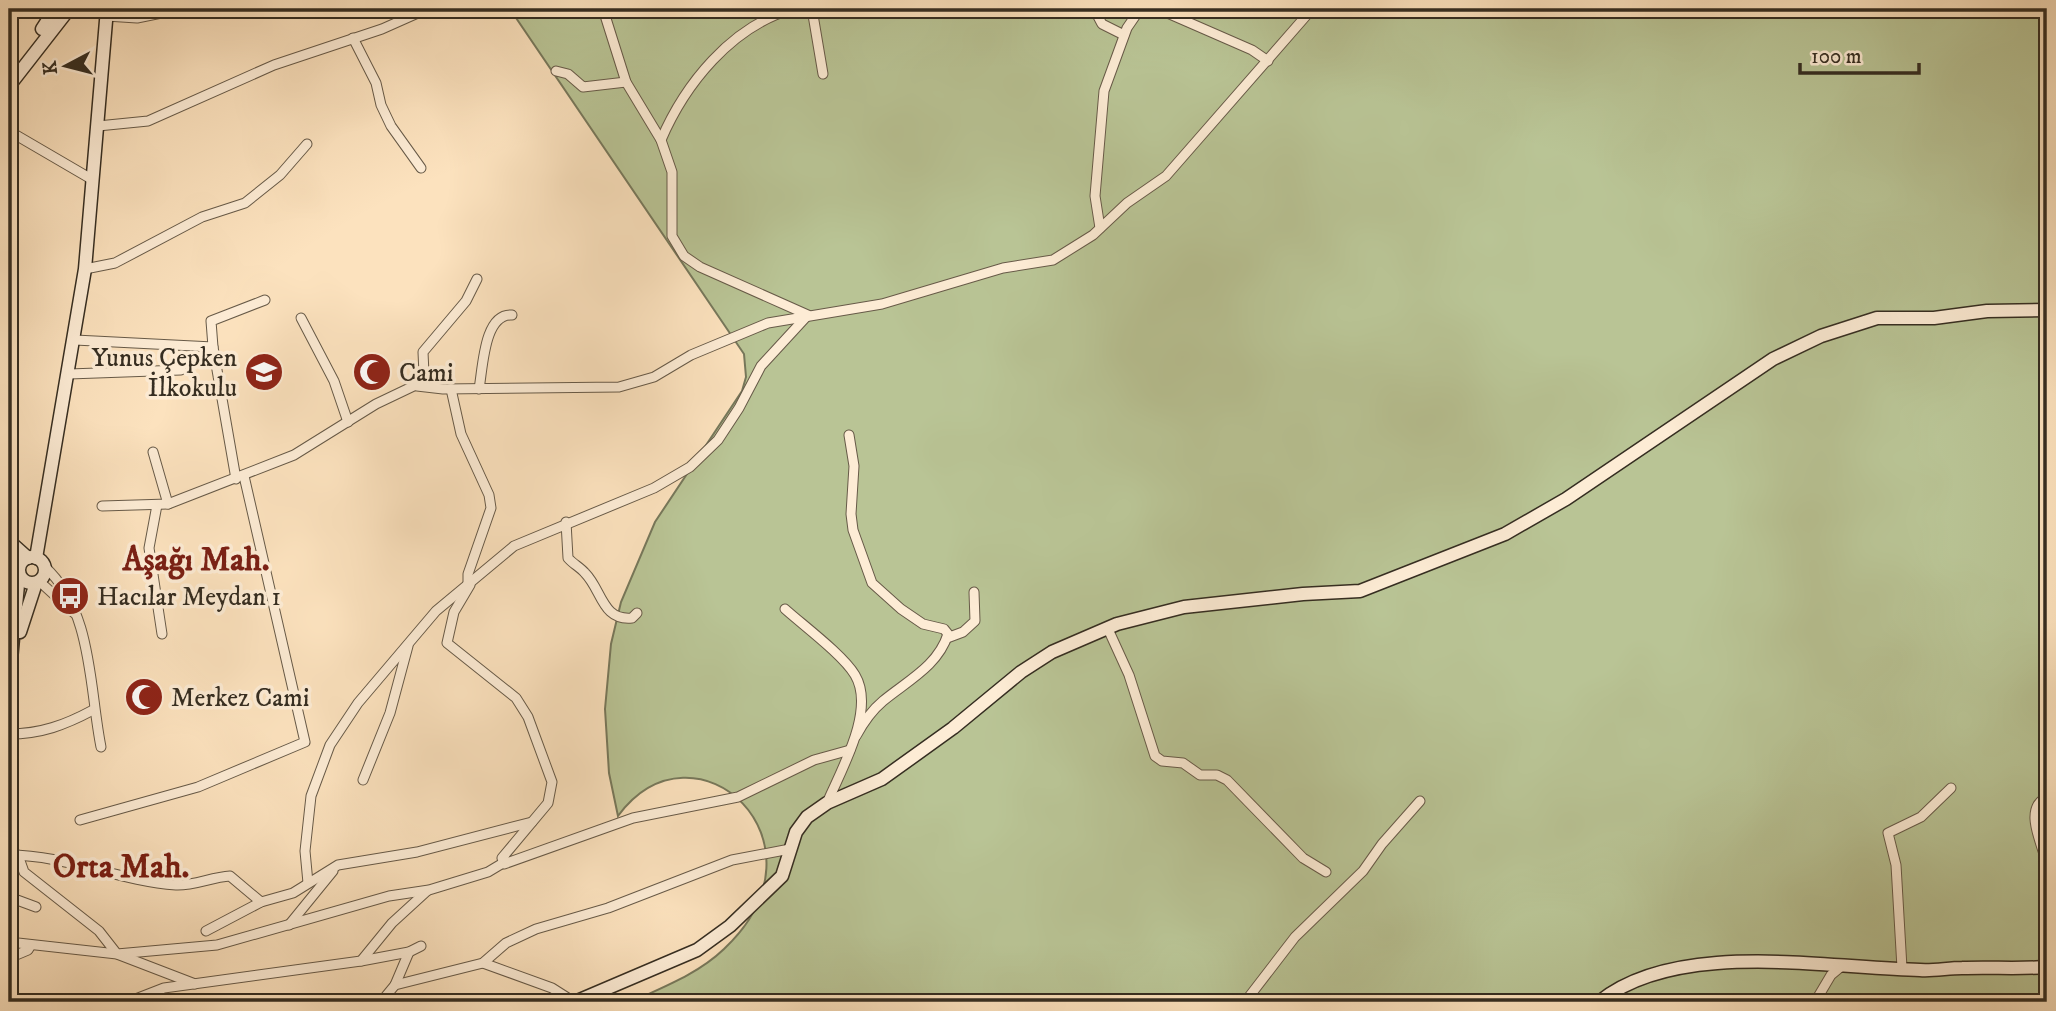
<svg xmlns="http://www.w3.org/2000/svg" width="2056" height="1011" font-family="'IM FELL DW Pica',serif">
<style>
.grass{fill:#b9c495;stroke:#77785b;stroke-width:2}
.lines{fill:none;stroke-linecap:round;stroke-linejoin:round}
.street-casing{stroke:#675a48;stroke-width:11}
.secondary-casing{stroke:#352d21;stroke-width:15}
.street{stroke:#fdecd5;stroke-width:9}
.secondary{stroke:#fdecd5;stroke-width:12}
.labels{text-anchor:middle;stroke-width:7;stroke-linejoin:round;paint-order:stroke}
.poi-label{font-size:26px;fill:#352d21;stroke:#fdecd5;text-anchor:start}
.district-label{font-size:33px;font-weight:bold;fill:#7a1f14;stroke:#fdecd5}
</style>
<rect width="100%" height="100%" fill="#fce2be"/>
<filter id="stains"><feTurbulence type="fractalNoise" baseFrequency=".00286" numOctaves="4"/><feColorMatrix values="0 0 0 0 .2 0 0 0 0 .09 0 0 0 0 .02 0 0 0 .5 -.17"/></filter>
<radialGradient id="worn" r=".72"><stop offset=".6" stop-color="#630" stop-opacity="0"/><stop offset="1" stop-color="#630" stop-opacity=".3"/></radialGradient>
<path class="grass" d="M510,9H2047V1002H631C663,987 698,974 724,949C838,842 695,712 618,816L609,773L605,709L611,644L621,602L655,522L742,391L746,377L744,354Z"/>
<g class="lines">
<defs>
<g id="street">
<path d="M603,9L626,82L661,140L672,172V236L684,256L700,267L808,315"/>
<path d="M812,9L823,74"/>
<path d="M1094,9L1102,24L1124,35"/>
<path d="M1158,9L1252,50L1268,61"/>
<path d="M106,16L137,18L181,9"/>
<path d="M353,38L376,83L381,105L391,126L421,168"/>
<path d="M556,71L568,74L583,87L626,82"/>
<path d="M98,126L148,121L274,65L382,29L427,9"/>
<path d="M9,131L93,180"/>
<path d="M661,140C685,84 731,27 792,9"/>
<path d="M1100,228L1095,196L1104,91L1127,28L1140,9"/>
<path d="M85,269L115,263L202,217L245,203L280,175L307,144"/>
<path d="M301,318L334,381L348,422"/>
<path d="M75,340L213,347L211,321L265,300"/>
<path d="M213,347L236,479"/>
<path d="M69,374L181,370"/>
<path d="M417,386L443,389L619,387L654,377L691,355L768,323L882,304L1003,268L1053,260L1093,235L1127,203L1166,176L1312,9"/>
<path d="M451,389L461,434L489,495L491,508L468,574V584"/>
<path d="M479,389C483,367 484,313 512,315"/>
<path d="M849,435L854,466L851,514L853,530L872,583L901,609L923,624L944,629L948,634C938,666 907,681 883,701C871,711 863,723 856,736"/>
<path d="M153,452L168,504"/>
<path d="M157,505L149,548L162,634"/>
<path d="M102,506L168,504L294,455L376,404L420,383L424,374L423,352L466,301L477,279"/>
<path d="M566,522L568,558C573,564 580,567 585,573C602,590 602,621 632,618L637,613"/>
<path d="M44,566C93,610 89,687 101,747"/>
<path d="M39,581L74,613"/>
<path d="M470,585L454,612L447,643L516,698L528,717L552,782L548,803L502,858L504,864L633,818L738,797L814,760L850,750"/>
<path d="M785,609C804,626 843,655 855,675C876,710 841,770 827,803"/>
<path d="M1108,629L1129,675L1155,756L1162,761L1183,763L1200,775H1217L1227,780L1303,858L1326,872"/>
<path d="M947,638L963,632L975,621L974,592"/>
<path d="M9,734C41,734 65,725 93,710"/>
<path d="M363,780L390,713L408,646"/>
<path d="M2047,797C2022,809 2043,844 2047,865"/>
<path d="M80,820L198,787L305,742L244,476"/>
<path d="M9,855C66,855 119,881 176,885C193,886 212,877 230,876L261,902"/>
<path d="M18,855L24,872L99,931L117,954L217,945L389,896L429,890L488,872L503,863"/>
<path d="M308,883L305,851L311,796L330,745L358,703L436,611L514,546L654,488L690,467L718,440L739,408L761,366L807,316"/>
<path d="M9,897L36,907"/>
<path d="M289,925L333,871"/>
<path d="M206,931L261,902L293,893L338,865L417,852L532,822"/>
<path d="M9,942L117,954L195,984"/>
<path d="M9,958L28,950L31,945"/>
<path d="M361,961L392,923L427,891"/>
<path d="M483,963L552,988L574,1002"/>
<path d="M1902,968L1896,865L1888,833L1921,817L1951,788"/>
<path d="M395,985L409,952"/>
<path d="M128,1002L164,988L361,961L409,952L421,946"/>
<path d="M381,1002L395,985L483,963L506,943L536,929L608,908L732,860L790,849"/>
<path d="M1245,1002L1295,937L1363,871L1382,844L1420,801"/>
<path d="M1815,1002L1831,975L1843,965"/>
</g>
<g id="secondary">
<path d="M42,29L55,9"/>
<path d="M9,86L69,9"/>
<path d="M9,541L28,558"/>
<circle cx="32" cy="570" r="13"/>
<path d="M36,558L85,269L107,9"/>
<path d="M20,632L36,583"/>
<path d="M9,681L19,574"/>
<path d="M575,1002L697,950L730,926L782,876L796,832L807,817L827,803L882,779L953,728L1021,672L1052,652L1117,624L1184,607L1303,594L1360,591L1505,534L1566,499L1773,359L1821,336L1877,318H1934L1987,311L2047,310"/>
<path d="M1599,1002C1677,939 1826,968 1920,970C1934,971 1948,968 1962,968C1991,967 2018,969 2047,967"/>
</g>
</defs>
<use href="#street" class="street-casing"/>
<use href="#secondary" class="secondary-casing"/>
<use href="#street" class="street"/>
<use href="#secondary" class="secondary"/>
</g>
<defs>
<symbol id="school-disc" viewBox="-11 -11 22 22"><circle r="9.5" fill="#8f2418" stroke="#fdecd5"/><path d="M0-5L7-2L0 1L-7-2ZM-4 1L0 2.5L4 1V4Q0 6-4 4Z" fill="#fff"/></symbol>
<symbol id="mosque-disc" viewBox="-11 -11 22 22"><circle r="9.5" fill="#8f2418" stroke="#fdecd5"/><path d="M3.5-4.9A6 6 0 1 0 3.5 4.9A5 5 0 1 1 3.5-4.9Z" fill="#fff"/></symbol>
<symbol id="bus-disc" viewBox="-11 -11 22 22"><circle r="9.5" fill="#8f2418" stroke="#fdecd5"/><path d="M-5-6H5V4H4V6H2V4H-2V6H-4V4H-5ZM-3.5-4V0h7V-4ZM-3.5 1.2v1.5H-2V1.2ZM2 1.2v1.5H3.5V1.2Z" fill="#fff"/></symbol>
</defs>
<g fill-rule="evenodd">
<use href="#school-disc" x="242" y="350" width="44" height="44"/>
<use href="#mosque-disc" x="350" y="350" width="44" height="44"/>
<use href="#bus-disc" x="48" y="574" width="44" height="44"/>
<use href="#mosque-disc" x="122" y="675" width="44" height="44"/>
</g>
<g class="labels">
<g class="poi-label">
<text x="237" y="366" text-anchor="end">Yunus Çepken<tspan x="237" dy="30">İlkokulu</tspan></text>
<text x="399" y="381">Cami</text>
<text x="97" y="605">Hacılar Meydan 1</text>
<text x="171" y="706">Merkez Cami</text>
</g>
<g class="district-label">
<text x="196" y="570">Aşağı Mah.</text>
<text x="121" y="877">Orta Mah.</text>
</g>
</g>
<rect width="2056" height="1011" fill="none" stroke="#fce2be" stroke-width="35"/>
<rect x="10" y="10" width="2035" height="990" fill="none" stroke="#352d21" stroke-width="3.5"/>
<rect x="18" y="18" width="2021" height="976" fill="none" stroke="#352d21" stroke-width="2"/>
<g transform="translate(66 66) rotate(263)" stroke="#fdecd5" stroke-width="5" paint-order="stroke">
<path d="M0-5L12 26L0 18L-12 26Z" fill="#352d21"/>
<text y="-10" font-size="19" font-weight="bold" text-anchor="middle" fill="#352d21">K</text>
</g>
<path d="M1800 63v10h119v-10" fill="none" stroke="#352d21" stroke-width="3.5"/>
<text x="1811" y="63" font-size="21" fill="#352d21" stroke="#fdecd5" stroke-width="5" paint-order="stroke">100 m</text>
<rect width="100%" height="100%" filter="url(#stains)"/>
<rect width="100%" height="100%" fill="url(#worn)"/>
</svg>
